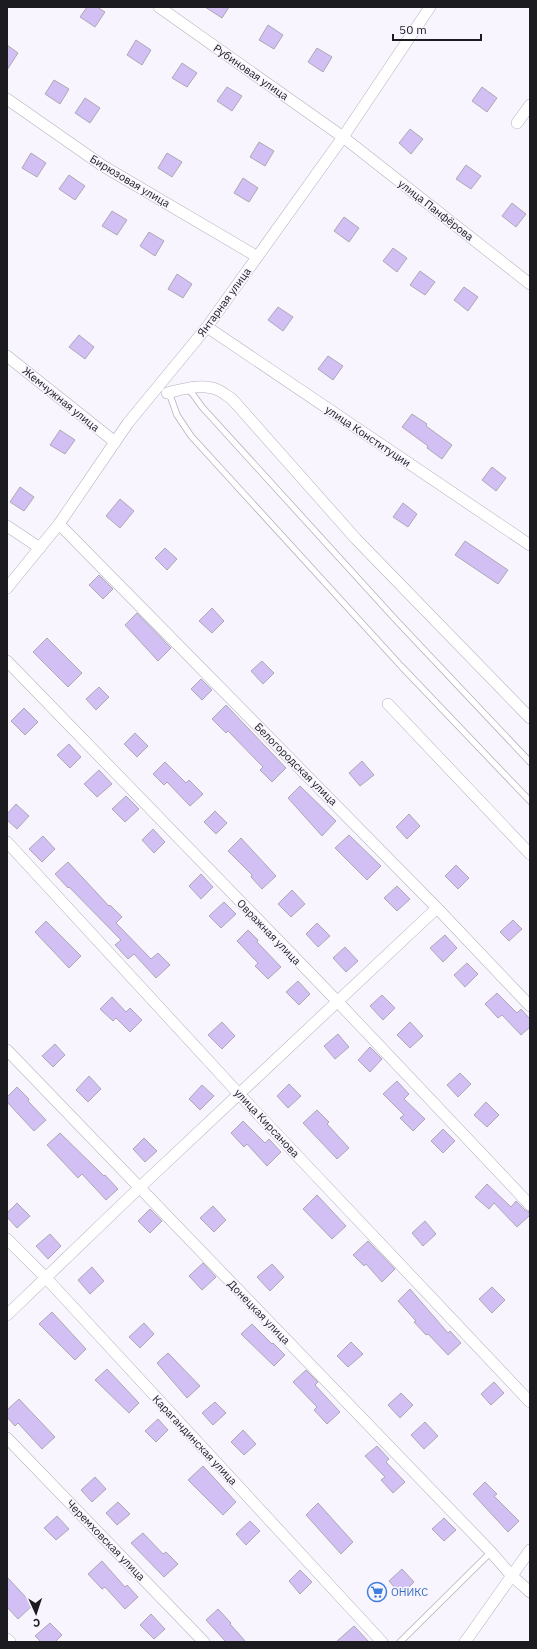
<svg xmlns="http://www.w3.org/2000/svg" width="537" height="1649" font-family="'IBM Plex Sans',sans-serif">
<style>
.building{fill:#d2bff4;stroke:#ada9b3}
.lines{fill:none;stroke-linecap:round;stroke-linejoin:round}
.service-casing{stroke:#b4b1ba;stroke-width:7}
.minor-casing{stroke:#b4b1ba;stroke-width:12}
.service{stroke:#fff;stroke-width:5.5}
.minor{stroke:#fff;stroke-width:11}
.labels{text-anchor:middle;stroke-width:3;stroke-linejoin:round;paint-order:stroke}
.street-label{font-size:11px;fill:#1c1b1f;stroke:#f8f5ff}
.shop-label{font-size:11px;fill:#366cbe;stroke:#f8f5ff;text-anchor:start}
</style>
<rect width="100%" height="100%" fill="#f8f5ff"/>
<g class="building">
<path d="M87,7H97L105,12L95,27L80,17Z"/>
<path d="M205,7H229L222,18Z"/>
<path d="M268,25L283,35L274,49L259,40Z"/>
<path d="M136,40L151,50L142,65L127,55Z"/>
<path d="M7,45L18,53L7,70Z"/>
<path d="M317,48L332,57L323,72L308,62Z"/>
<path d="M182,63L197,73L187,87L172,78Z"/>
<path d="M54,80L69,89L60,104L45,94Z"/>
<path d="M227,87L242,96L232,111L217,101Z"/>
<path d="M482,87L497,98L487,112L472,101Z"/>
<path d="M85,98L100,108L90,123L75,113Z"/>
<path d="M410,129L423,139L411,154L399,143Z"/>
<path d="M259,142L274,151L265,166L250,157Z"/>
<path d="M31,153L46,163L37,177L22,168Z"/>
<path d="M167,153L182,162L172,177L158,168Z"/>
<path d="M466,165L481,176L471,189L456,179Z"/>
<path d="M69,175L85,186L75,200L59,189Z"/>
<path d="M243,178L258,188L249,202L234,193Z"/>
<path d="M512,203L526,214L516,227L502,216Z"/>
<path d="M112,211L127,220L117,235L102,226Z"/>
<path d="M344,217L359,228L349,242L334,231Z"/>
<path d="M149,232L164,241L155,256L140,246Z"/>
<path d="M393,248L407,258L397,272L383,261Z"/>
<path d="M420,271L435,282L425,295L410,285Z"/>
<path d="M177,274L192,284L183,298L168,289Z"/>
<path d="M464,287L478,297L468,311L454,300Z"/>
<path d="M278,307L293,317L283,331L268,320Z"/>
<path d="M79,335L94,347L85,359L69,347Z"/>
<path d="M328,356L343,366L333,380L318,369Z"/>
<path d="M412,414L427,424L426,426L452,445L442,459L427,448L428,446L402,427Z"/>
<path d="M60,430L75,440L65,454L50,445Z"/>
<path d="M492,467L506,478L496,491L482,480Z"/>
<path d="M20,487L34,497L24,511L10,502Z"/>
<path d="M120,499L134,511L120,528L106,516Z"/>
<path d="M403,503L417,514L408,527L393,517Z"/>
<path d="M465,541L508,570L498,584L455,555Z"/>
<path d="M165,548L177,559L167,570L155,558Z"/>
<path d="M99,575L113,589L103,599L89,585Z"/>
<path d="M212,608L224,621L212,633L199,621Z"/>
<path d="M137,613L171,648L158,661L125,625Z"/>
<path d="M47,638L82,673L68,687L33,652Z"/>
<path d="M262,661L274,673L263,684L251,671Z"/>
<path d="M201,679L212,690L202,700L191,689Z"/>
<path d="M99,687L109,697L96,710L86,699Z"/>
<path d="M226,705L286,768L272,782L260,770L263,767L228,731L226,733L212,719Z"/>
<path d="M24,708L38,722L25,735L11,721Z"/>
<path d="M135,733L148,746L137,757L124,744Z"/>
<path d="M69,744L81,757L70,768L57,755Z"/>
<path d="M362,761L374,775L360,786L349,773Z"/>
<path d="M165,762L186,783L189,780L203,794L190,806L167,782L164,785L153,774Z"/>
<path d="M99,770L112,784L97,797L84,784Z"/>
<path d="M300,786L336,821L322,836L288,798Z"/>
<path d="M126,796L139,809L125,822L112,809Z"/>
<path d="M16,804L29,816L17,829L7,820V814Z"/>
<path d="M215,811L227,823L216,834L204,822Z"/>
<path d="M409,814L420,826L407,839L396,827Z"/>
<path d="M153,829L165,842L154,853L142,840Z"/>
<path d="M349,835L381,866L367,880L335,848Z"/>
<path d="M43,836L55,849L42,862L29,849Z"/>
<path d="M241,838L276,876L262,889L251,877L252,875L228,851Z"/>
<path d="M68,862L109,906L110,905L122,917L116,923L151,959L158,953L170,965L156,978L134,954L128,959L115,945L121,940L69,887L68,888L55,874Z"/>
<path d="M456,865L469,878L458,889L445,876Z"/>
<path d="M201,874L213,887L201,899L189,886Z"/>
<path d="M397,886L410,899L397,911L384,898Z"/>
<path d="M292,890L305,904L291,917L278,904Z"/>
<path d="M224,902L236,914L221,928L209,916Z"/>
<path d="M513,920L522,929L509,941L500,932Z"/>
<path d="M46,921L81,956L69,968L35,932Z"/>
<path d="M317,923L330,936L318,947L306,934Z"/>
<path d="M248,930L258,940L257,942L281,967L268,979L255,966L258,963L237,941Z"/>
<path d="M445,935L457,948L443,962L430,948Z"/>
<path d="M345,947L358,961L346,972L333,958Z"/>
<path d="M467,963L478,974L465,987L454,975Z"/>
<path d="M298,981L310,994L299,1005L286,992Z"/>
<path d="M497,993L517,1013L521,1009L530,1019V1027L521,1035L502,1015L498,1018L485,1004Z"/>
<path d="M382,995L395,1008L383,1020L370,1006Z"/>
<path d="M112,997L126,1012L130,1008L142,1020L130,1032L116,1018L113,1021L100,1009Z"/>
<path d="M222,1022L235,1036L222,1049L208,1035Z"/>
<path d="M410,1022L423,1036L410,1048L397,1035Z"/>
<path d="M338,1034L349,1047L335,1059L324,1046Z"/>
<path d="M55,1044L65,1055L53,1067L42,1056Z"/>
<path d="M370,1047L382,1059L370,1072L358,1060Z"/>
<path d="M460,1073L471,1084L458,1097L447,1085Z"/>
<path d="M89,1076L101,1089L88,1102L76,1090Z"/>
<path d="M397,1081L409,1094L404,1099L425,1119L413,1131L400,1118L404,1115L383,1094Z"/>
<path d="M289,1084L301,1096L288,1108L277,1096Z"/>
<path d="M202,1085L214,1096L200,1110L189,1099Z"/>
<path d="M17,1087L29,1099L28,1101L46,1120L34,1131L7,1102V1097Z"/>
<path d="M486,1102L499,1115L487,1127L474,1115Z"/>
<path d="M317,1110L329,1122L327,1124L349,1148L337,1159L303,1123Z"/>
<path d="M243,1121L265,1143L269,1139L281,1152L267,1166L247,1144L244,1147L231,1133Z"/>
<path d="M443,1129L455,1141L443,1153L431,1141Z"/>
<path d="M60,1133L104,1176L105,1175L118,1189L106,1200L82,1174L78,1178L47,1145Z"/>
<path d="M144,1138L157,1151L145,1162L133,1149Z"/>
<path d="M487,1184L511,1207L516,1201L525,1210L529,1212L530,1215L517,1227L494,1203L489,1209L475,1197Z"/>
<path d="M317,1195L346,1226L332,1239L303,1209Z"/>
<path d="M17,1203L30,1216L17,1228L7,1217V1213Z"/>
<path d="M213,1206L226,1220L214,1232L200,1218Z"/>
<path d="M150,1209L162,1221L150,1233L138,1221Z"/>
<path d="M425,1221L436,1234L423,1246L412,1233Z"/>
<path d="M50,1234L61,1246L48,1259L36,1246Z"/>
<path d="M368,1241L395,1269L382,1282L366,1264L364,1266L353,1255Z"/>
<path d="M203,1263L216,1277L202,1290L189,1276Z"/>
<path d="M272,1264L284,1277L270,1291L257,1277Z"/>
<path d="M92,1267L104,1281L90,1294L78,1280Z"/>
<path d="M492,1287L505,1300L492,1313L479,1299Z"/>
<path d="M410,1289L448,1333L450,1331L461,1343L448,1355L428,1334L426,1335L414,1322L416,1321L398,1301Z"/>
<path d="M52,1312L86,1349L75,1360L39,1324Z"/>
<path d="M144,1323L154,1334L140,1348L129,1337Z"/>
<path d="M252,1324L272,1344L273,1343L285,1355L274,1366L241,1334Z"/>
<path d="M351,1342L363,1354L348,1367L337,1356Z"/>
<path d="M168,1353L200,1386L187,1398L157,1363Z"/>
<path d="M107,1369L139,1403L129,1413L95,1380Z"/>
<path d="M306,1370L318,1382L315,1385L340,1412L327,1424L314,1410L317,1407L293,1382Z"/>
<path d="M494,1382L504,1393L491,1405L481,1394Z"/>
<path d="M401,1393L413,1405L400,1418L388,1405Z"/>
<path d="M19,1399L55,1437L42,1449L18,1423L15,1426L7,1417V1410Z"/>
<path d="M215,1402L226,1413L213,1425L202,1413Z"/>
<path d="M158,1419L168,1430L156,1442L145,1431Z"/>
<path d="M425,1422L438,1436L424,1449L411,1435Z"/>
<path d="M243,1430L256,1444L244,1455L231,1442Z"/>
<path d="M377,1446L389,1459L386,1462L405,1482L393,1493L381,1480L385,1477L365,1456Z"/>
<path d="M203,1466L236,1502L223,1515L188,1480Z"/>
<path d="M95,1477L106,1489L92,1502L81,1490Z"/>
<path d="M485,1482L497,1494L494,1496L519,1521L508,1532L473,1494Z"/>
<path d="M118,1502L130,1514L117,1525L106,1513Z"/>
<path d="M318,1503L353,1542L341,1554L306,1515Z"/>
<path d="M57,1516L69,1529L56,1540L44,1528Z"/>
<path d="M444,1518L456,1530L444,1541L432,1529Z"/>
<path d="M250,1521L260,1531L246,1545L236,1534Z"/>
<path d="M143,1533L163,1554L166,1552L178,1564L164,1577L131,1543Z"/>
<path d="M102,1561L125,1587L127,1585L138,1597L125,1609L105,1587L102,1589L88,1574Z"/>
<path d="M402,1569L414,1582L401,1595L389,1581Z"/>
<path d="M300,1570L312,1582L300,1594L289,1581Z"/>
<path d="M7,1577L33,1605L18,1619L7,1607Z"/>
<path d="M218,1609L231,1623L230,1624L246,1642H226L206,1620Z"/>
<path d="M151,1614L165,1629L154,1639L140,1625Z"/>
<path d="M50,1623L62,1635L55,1642H41L35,1636Z"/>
<path d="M354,1626L369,1642H336Z"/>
</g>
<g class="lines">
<defs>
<g id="service">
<path d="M186,389L192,393L202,407L395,619L530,762"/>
<path d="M167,393L171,398L177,415L191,436L401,666L530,801"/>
<path d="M400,1642L491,1552"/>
</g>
<g id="minor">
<path d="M159,7L343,137L530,284"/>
<path d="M7,99L103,166L256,256"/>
<path d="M517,123L530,105"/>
<path d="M207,327L530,545"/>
<path d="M7,356L115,442"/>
<path d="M167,393C183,389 202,383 218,390C223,392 227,396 232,399L356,539L530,718"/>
<path d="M59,524L437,908L530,1006"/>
<path d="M7,526L40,548"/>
<path d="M7,588L59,524L128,423L207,327L343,137L430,7"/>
<path d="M7,661L338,1002L530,1205"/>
<path d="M388,704L530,854"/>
<path d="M7,842L239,1094L530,1402"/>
<path d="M7,1050L491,1552L511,1575L530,1592"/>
<path d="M7,1239L47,1279L382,1642"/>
<path d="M7,1315L139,1188L437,908"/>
<path d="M7,1438L204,1642"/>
<path d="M7,1639L10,1642"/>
<path d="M465,1642L530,1550"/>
</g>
</defs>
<use href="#service" class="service-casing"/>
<use href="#minor" class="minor-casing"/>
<use href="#service" class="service"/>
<use href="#minor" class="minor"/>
</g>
<defs>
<symbol id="supermarket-ring" viewBox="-11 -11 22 22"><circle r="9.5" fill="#f8f5ff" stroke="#3f7fe0" stroke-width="1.5"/><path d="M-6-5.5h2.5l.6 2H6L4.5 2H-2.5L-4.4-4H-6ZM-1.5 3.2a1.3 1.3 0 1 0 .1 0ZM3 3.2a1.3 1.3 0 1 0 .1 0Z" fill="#3f7fe0"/></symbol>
</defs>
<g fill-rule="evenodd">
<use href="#supermarket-ring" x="366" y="1581" width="22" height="22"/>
</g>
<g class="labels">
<g class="street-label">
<text transform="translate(251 72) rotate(35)" y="4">Рубиновая улица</text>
<text transform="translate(130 181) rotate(31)" y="4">Бирюзовая улица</text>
<text transform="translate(436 210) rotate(38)" y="4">улица Панфёрова</text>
<text transform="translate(224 302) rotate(-54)" y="4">Янтарная улица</text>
<text transform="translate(61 399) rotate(39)" y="4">Жемчужная улица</text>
<text transform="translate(368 436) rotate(34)" y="4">улица Конституции</text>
<text transform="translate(296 764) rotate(45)" y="4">Белогородская улица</text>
<text transform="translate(269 932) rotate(46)" y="4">Овражная улица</text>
<text transform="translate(267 1123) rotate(47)" y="4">улица Кирсанова</text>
<text transform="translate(259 1312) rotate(46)" y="4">Донецкая улица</text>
<text transform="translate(195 1440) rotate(47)" y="4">Карагандинская улица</text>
<text transform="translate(106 1540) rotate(46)" y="4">Черемховская улица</text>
</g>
<g class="shop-label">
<text x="391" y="1596">ОНИКС</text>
</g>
</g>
<rect width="537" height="1649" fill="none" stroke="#1c1b1f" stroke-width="16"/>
<g transform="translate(36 1613) rotate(177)" stroke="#f8f5ff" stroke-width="3" paint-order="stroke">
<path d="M0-3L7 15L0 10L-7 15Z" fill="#1c1b1f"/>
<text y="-6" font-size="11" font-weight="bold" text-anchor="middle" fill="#1c1b1f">С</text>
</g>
<path d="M393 34v6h88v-6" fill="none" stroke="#1c1b1f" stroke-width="2"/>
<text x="399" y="34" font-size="12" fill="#1c1b1f" stroke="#f8f5ff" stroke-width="3" paint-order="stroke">50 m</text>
</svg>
